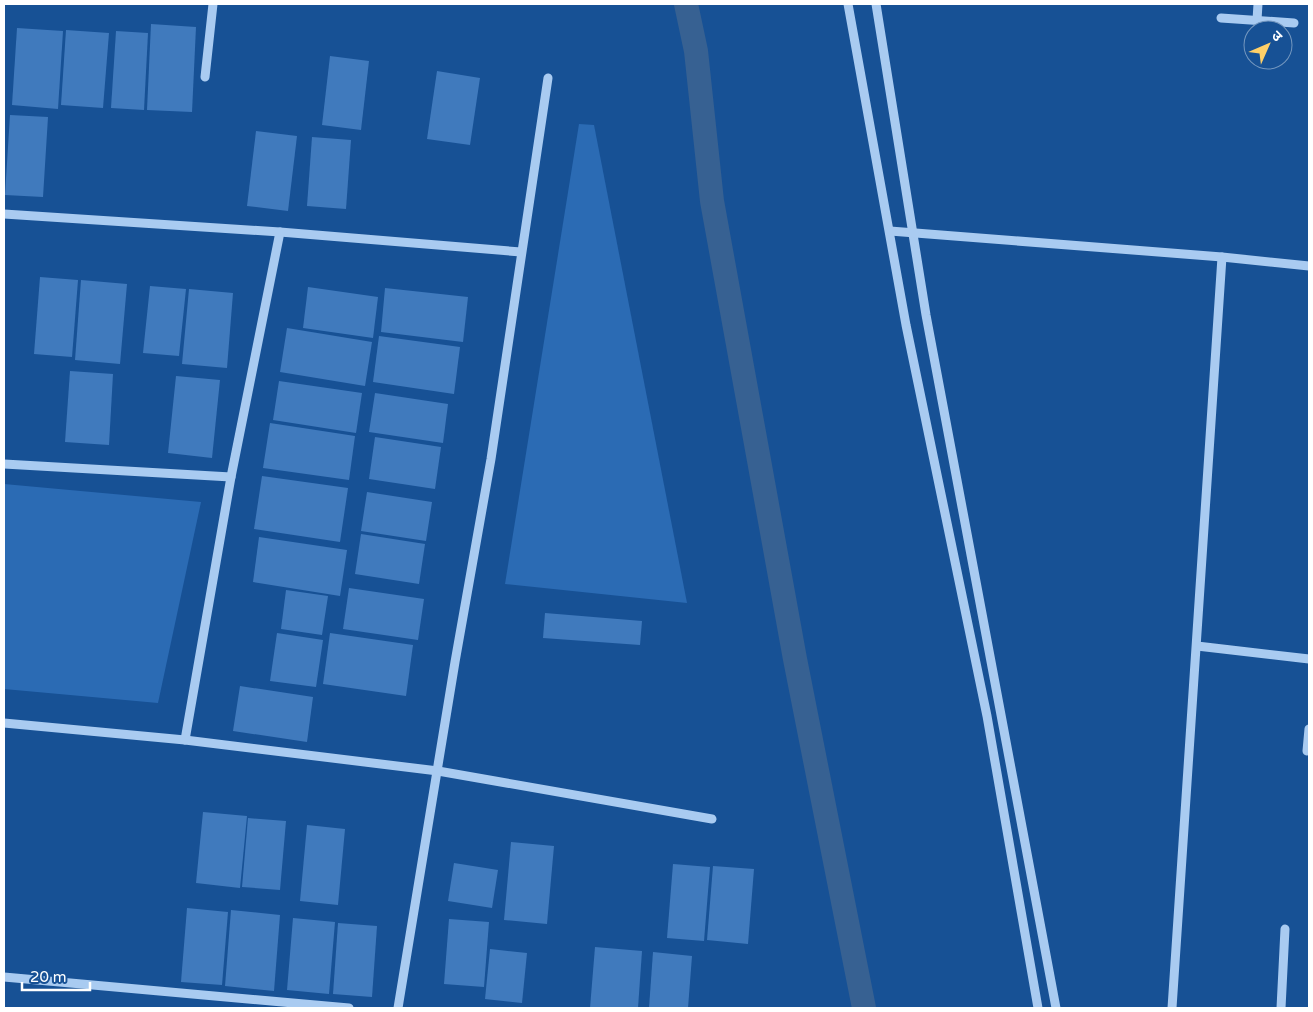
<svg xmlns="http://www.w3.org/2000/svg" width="1313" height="1012" font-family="'Varela Round','Noto Sans Devanagari',sans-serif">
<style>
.green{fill:#2b6bb4}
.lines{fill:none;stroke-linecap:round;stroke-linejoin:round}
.canal{stroke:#376192;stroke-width:24}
.building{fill:#407abd}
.minor{stroke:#a9cbf1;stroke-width:9}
</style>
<rect width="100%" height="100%" fill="#175195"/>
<g class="green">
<path d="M579,124L594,125L687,603L505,584Z"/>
<path d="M4,484L201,502L158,703L4,689Z"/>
</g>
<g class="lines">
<path class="canal" d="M686,4L696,51L712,201L795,659L864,1008"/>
</g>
<g class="building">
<path d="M151,24L196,27L192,112L147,110Z"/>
<path d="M17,28L63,31L58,109L12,105Z"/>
<path d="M66,30L109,33L103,108L61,105Z"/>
<path d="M116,31L148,33L144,110L111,108Z"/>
<path d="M330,56L369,61L361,130L322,125Z"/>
<path d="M437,71L480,78L470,145L427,139Z"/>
<path d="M10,115L48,117L43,197L5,195Z"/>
<path d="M256,131L297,136L288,211L247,206Z"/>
<path d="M312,137L351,140L346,209L307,206Z"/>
<path d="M40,277L78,280L72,357L34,354Z"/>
<path d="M81,280L127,284L120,364L75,360Z"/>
<path d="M150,286L186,289L179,356L143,353Z"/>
<path d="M308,287L378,297L373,338L303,328Z"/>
<path d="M385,288L468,297L463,342L381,332Z"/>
<path d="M189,289L233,293L227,368L182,364Z"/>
<path d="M287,328L372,342L365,386L280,372Z"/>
<path d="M379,336L460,347L454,394L373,382Z"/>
<path d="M70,371L113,374L109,445L65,442Z"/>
<path d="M176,376L220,380L212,458L168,453Z"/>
<path d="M279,381L362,393L356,433L273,420Z"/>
<path d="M375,393L448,404L443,443L369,432Z"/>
<path d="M270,423L355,436L349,480L263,468Z"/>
<path d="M375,437L441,447L435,489L369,479Z"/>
<path d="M262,476L348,488L340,542L254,529Z"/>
<path d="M367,492L432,502L426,541L361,531Z"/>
<path d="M361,534L425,544L419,584L355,574Z"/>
<path d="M259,537L347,550L340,596L253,582Z"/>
<path d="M349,588L424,599L418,640L343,629Z"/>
<path d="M286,590L328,596L322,635L281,629Z"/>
<path d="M545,613L642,621L640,645L543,638Z"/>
<path d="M277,633L323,640L316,687L270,681Z"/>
<path d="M330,633L413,645L406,696L323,684Z"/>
<path d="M240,686L313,697L307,742L233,731Z"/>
<path d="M203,812L247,816L240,888L196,883Z"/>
<path d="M248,818L286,821L280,890L242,887Z"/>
<path d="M307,825L345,829L338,905L300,901Z"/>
<path d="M511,842L554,846L547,924L504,920Z"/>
<path d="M454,863L498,870L492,908L448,901Z"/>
<path d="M673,864L710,867L704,941L667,938Z"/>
<path d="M713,866L754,869L748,944L707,940Z"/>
<path d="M187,908L228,912L222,985L181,982Z"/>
<path d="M231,910L280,915L274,991L225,986Z"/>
<path d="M293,918L335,922L329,994L287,990Z"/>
<path d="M449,919L489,922L484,987L444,984Z"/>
<path d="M338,923L377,926L372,997L333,994Z"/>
<path d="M595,947L642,951L638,1008H590Z"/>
<path d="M490,949L527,953L522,1003L485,999Z"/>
<path d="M653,952L692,956L688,1008H649Z"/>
</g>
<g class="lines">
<g class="minor">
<path d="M848,4L906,325L987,716L1038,1008"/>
<path d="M876,4L926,315L1056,1008"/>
<path d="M1221,18L1294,23"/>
<path d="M1257,20L1258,4"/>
<path d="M205,77L213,4"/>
<path d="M4,214L280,232L521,252"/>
<path d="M890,231L1222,257L1309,266"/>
<path d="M4,464L231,477"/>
<path d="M1197,646L1309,659"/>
<path d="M4,723L185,740L438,771L712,819"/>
<path d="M185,740L231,477L280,232"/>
<path d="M1307,751L1309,729"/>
<path d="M4,977L349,1008"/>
<path d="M398,1008L455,662L491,459L548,78"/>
<path d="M1172,1008L1222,257"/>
<path d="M1281,1008L1285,929"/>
</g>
</g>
<rect width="1313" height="1012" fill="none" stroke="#ffffff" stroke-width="10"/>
<g transform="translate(1268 45) rotate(45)"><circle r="24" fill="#175195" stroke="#7497bf"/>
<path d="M0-4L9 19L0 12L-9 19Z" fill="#ffd068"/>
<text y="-8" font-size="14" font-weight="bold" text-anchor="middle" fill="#ffffff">उ</text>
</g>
<path d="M22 982v8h68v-8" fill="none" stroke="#ffffff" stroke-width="2.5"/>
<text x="30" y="982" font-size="15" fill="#ffffff" stroke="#175195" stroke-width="4" paint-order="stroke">20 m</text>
</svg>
